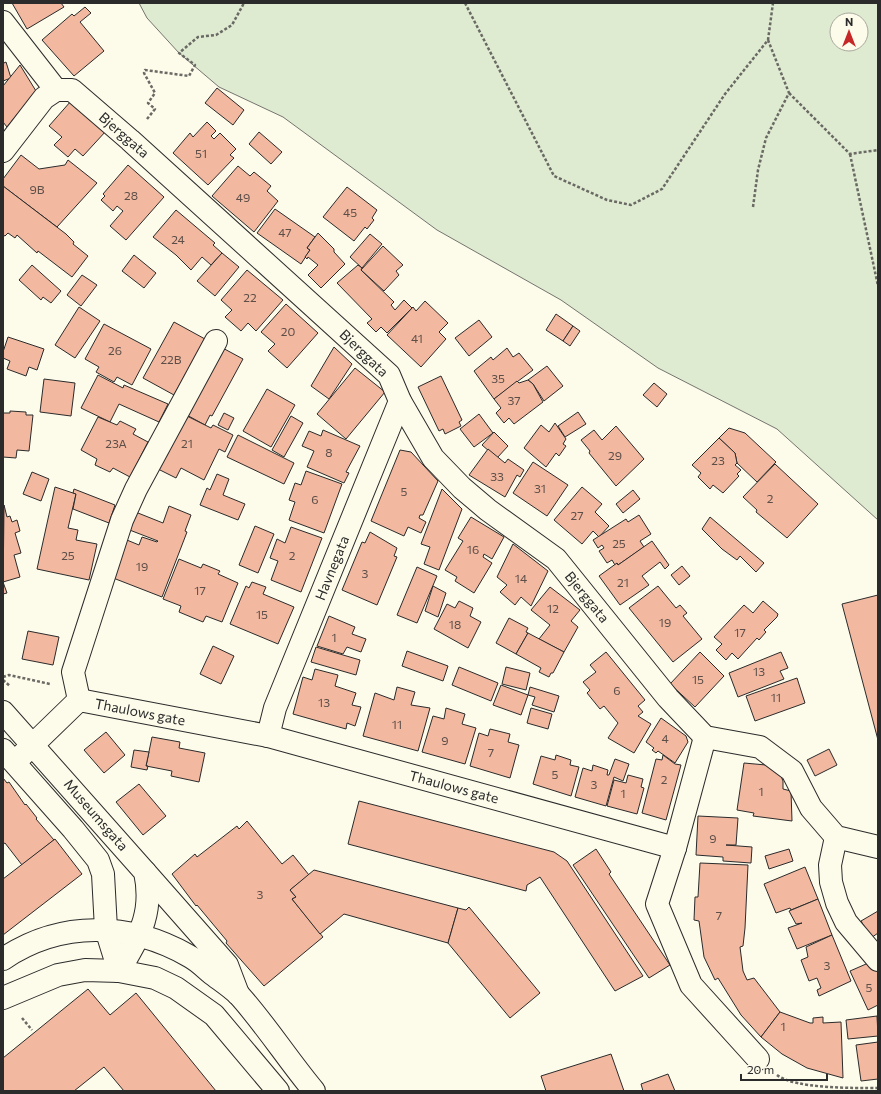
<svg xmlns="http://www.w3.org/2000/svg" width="881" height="1094" font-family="Commissioner,sans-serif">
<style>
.green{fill:#deebd1;stroke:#74746e;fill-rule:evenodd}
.building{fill:#f2b8a0;stroke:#2b2b2b}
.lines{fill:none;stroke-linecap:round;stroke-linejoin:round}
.minor-casing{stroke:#2b2b2b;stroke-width:24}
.major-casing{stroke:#2b2b2b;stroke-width:24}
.path{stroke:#6a6964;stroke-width:2.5;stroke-dasharray:3 2;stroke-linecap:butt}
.minor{stroke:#fdfbea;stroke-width:22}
.major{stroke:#fdfbea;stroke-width:22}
.labels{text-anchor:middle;stroke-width:3;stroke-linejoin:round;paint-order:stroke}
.number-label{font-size:12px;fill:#5d4e48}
.street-label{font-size:14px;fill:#2b2b2b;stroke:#fdfbea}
</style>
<rect width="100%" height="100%" fill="#fdfbea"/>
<path class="green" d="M139,3H878V520L777,429L658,368L561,300L437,230L283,117L219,87L179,53L147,18ZM837,20H861V44H837Z"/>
<g class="building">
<path d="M12,3H61L64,7L27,29Z"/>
<path d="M85,7L91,13L80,22L104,51L74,76L42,40L72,14L74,16Z"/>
<path d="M3,60L4,63L6,62L11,78L3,81Z"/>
<path d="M20,65L36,91L7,127L3,122V86Z"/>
<path d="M217,88L244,110L233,125L205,103Z"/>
<path d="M71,101L106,131L83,156L75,149L68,157L54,145L62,137L49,126Z"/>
<path d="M207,122L216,131L211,136L214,139L220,133L236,149L230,155L234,158L208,185L173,153L190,133L193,137Z"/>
<path d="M259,132L282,152L271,164L249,144Z"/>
<path d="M21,155L39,169L65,165L68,160L97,183L57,227L3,186V179Z"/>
<path d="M128,165L164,197L126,240L110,226L123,211L117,206L113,211L101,200L105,196L103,194Z"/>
<path d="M238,166L250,176L254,172L271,186L267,191L278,201L254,232L212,196Z"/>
<path d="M3,186L66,234L74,242L73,244L88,256L72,277L38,251L37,253L17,235L15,238L8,233L5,236L3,235Z"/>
<path d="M347,187L377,210L372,218L374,220L367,229L365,227L354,241L323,217Z"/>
<path d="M275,209L315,237L307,248L310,250L301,264L257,233Z"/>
<path d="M176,210L215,243L213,245L222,253L211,265L202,257L191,270L176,255L153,237Z"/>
<path d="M318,233L334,249V252L345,264L321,288L308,275L318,265L308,257L307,259L305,257L310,250L307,248Z"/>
<path d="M370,234L382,244L362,268L350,257Z"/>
<path d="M383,246L403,265L396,271L399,275L384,291L361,270Z"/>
<path d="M222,253L239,267L215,296L197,281Z"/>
<path d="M134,255L156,273L144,288L122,271Z"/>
<path d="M32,265L61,291L51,303L43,297L41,300L19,280Z"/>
<path d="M358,265L362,268L361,270L394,302L391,305L395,310L404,300L412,308L387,333L381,327L376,332L367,323L372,319L337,283Z"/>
<path d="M247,270L283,300L256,331L248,323L241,331L225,317L232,310L221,300Z"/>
<path d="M82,275L97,285L81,306L67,295Z"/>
<path d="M425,301L448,323L439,332L446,339L421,367L387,335L413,307L416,311Z"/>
<path d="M286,304L318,333L287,368L268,351L275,344L261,332Z"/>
<path d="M79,307L100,321L75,358L55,345Z"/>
<path d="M556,314L573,326L563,341L546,330Z"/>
<path d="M479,320L492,337L469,356L455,338Z"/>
<path d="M174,322L205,339L174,395L143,378Z"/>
<path d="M104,324L151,349L132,385L117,377L114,382L96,372L99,367L85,359Z"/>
<path d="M573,326L580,331L570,346L563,341Z"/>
<path d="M8,337L44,349L37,370L29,367L26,376L7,369L10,361L3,358V352Z"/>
<path d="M219,346L243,359L212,416L210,415L205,425L183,413Z"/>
<path d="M334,347L352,364L329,399L311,386Z"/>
<path d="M507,348L513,357L519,353L533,370L494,399L474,371L491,357L493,360Z"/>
<path d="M547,366L563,386L544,401L533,384L528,380Z"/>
<path d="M355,368L385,392L346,439L317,414Z"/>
<path d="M98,375L123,388L124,385L168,404L159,422L119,404L110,422L81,408Z"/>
<path d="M441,376L462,420L459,422L461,426L445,434L443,429L439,431L418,387Z"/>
<path d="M44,379L75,383L71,416L40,412Z"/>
<path d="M528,380L533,384L543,402L514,424L509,418L504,423L496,413L501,408L494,399L517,381L519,383Z"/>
<path d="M654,383L667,394L657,407L643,395Z"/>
<path d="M267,389L295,405L271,447L243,431Z"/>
<path d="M10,411L26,412V415H33L29,451L17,450L16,458L3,457V413H10Z"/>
<path d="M578,412L586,424L565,437L558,426Z"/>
<path d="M181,413L211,428L213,425L233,435L225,452L219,449L204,480L181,468L176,478L158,469Z"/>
<path d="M224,413L234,418L228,430L218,425Z"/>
<path d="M479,414L493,433L474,447L460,429Z"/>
<path d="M291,416L303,423L284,457L272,450Z"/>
<path d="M98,417L117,425L120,421L136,429L133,434L148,442L130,477L113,468L110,472L95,465L97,459L81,450Z"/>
<path d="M555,423L566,439L563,444L566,446L559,456L556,453L546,467L524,448L541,425L549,432Z"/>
<path d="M616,426L644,459L616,486L589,453L590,451L581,440L594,430L602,440Z"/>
<path d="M729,428L745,433L776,462L757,482L737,463L735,453L719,438Z"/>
<path d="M323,430L360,446L346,472L349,473L344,483L307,467L314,451L302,446L309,431L321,436Z"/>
<path d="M494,432L508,446L497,458L482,445Z"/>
<path d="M238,435L294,463L284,484L227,457Z"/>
<path d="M719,438L735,453L737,463L735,465L741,470L737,474L739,476L723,493L713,485L710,489L698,477L701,473L692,465Z"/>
<path d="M488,449L505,463L508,459L524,470L520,477L517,475L505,497L469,475Z"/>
<path d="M400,450L411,452L438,481L423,515H420L419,518L426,522L421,533L408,527L404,536L371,521Z"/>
<path d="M533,462L568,485L547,516L513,493Z"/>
<path d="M775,464L818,504L787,538L756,512L757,510L743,497Z"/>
<path d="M306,471L342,484L324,533L289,520L295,502L289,500L295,483L301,485Z"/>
<path d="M32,472L49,479L41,501L23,494Z"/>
<path d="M217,474L229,479L223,495L245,504L238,520L200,505L207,488L210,490Z"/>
<path d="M55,487L76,494L68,528L78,530L76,540L97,544L89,580L37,569Z"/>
<path d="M582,487L602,504L595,512L609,526L599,537L593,531L582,544L554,520Z"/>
<path d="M74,489L115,505L109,523L73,509L76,494L73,493Z"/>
<path d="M442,489L462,509L439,570L424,564L430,547L421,544Z"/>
<path d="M633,490L640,499L623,513L616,504Z"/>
<path d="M4,505L7,517L10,516L12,522L17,520L20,531L15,533L21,553L14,555L20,577L3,582L7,593L3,594Z"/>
<path d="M169,506L191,515L185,531L187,532L162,597L108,576L122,538L139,545L142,537L157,542L158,541L127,529L133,511L163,523Z"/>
<path d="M639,515L651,534L640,541L644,547L618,565L617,563L615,565L612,560L607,563L599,551L604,548L602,545L598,548L593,540L626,519L628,522Z"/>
<path d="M471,517L504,537L492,559L484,554L483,557L492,563L474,593L455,581L457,577L445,570L463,541L458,538Z"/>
<path d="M710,517L764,563L756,572L740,556L737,560L722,549L702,529Z"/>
<path d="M255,526L274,534L258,573L239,565Z"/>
<path d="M291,527L322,538L301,592L271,580L278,561L270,558L277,539L285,543Z"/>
<path d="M370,532L397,548L394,556L397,557L377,605L342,590L362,542L365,543Z"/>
<path d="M652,541L669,565L665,569L660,562L642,576L649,585L620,605L599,576L617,563L618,565Z"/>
<path d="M513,544L548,571L531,606L521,597L515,605L500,592L507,585L497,577Z"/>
<path d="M179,559L201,568L203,564L220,571L218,574L238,583L222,622L206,616L203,622L179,612L181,606L163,599Z"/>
<path d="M682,566L690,576L679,585L671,575Z"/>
<path d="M417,567L437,576L417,623L397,615Z"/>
<path d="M252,582L266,587L263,594L294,607L278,644L230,624L246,586L249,588Z"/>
<path d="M433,586L446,593L438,617L425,611Z"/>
<path d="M658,586L676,608L680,605L687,613L683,616L702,639L673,662L629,608Z"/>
<path d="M550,587L580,610L571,621L578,627L564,652L539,639L550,625L531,610Z"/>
<path d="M878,595V740L842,604Z"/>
<path d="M459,601L473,608L470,616L481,622L468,648L434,629L447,604L455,608Z"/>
<path d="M763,601L778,614L777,617L764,630L766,632L759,640L757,638L738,659L732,653L726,660L716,650L722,644L714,637L744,605L753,613Z"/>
<path d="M329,616L355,627L352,634L366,639L361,652L347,647L343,654L317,646Z"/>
<path d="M509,618L528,628L526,632L528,633L516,654L496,643Z"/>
<path d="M28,631L59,637L53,665L22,659Z"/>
<path d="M528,633L564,652L553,673H551L549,677L539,672L541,668L516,654Z"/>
<path d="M213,646L234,656L221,684L200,674Z"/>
<path d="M316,647L360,660L356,675L311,662Z"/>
<path d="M407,651L448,666L443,681L402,666Z"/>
<path d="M606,652L645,700L638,706L643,712L638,716L651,724L634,753L608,738L618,723L604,706L600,709L587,693L590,690L583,682L596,672L590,665Z"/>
<path d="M700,652L724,676L695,707L670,684Z"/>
<path d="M781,652L788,668L780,671L784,679L738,697L729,673Z"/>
<path d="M459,667L498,683L491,701L452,685Z"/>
<path d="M506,667L530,673L526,690L502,684Z"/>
<path d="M315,669L338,675L335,686L356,693L352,705L361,707L355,726L347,723L346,729L293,714L303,677L312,680Z"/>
<path d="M797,678L805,703L755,721L746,696Z"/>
<path d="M501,685L528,695L521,715L493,705Z"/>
<path d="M397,687L415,692L411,705L430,708L418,751L363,736L375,693L394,700Z"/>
<path d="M530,687L559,696L554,712L532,705L535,697L528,695Z"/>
<path d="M446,708L465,714L462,724L476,728L465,764L422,752L433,716L444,719Z"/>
<path d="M531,708L552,714L548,729L527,723Z"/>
<path d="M661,718L686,736L688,742L675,763L658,751L656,753L652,750L654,748L646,742Z"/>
<path d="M490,729L510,734L508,742L519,745L510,778L470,766L479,733L488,736Z"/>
<path d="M106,732L125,755L104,773L84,750Z"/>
<path d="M152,737L180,742L179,748L205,753L199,782L171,776L172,771L146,766Z"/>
<path d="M829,749L837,765L815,776L807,760Z"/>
<path d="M134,750L149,752L146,766H148L147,770L131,767Z"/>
<path d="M556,755L571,760L570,765L579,767L571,796L533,784L541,756L555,760Z"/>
<path d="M663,755L675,764L681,765L666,820L642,813L656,759L662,760Z"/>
<path d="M615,759L629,764L623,781L614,777L606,806L575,797L583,768L592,771L593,765L608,770L607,775H609Z"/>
<path d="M744,763L777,766L783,781V789L791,791L792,821L753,816L754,813L737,810Z"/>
<path d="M628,775L643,779L641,787L644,788L637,814L607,806L614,780L626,783Z"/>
<path d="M3,778L7,783L9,782L25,805L26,804L37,818L36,819L54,840L22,865L5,843L3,844Z"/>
<path d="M139,784L166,816L143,835L116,802Z"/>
<path d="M359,801L554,852L567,861L643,976L615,991L540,877L527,885L526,891L348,844Z"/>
<path d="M698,816L738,818L736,845H726L752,847L751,863L723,861V857L696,855Z"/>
<path d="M247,821L282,864L293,855L309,875L290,890L296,897L292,899L323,937L264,986L226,943L227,941L197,905L196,906L172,874L195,854L197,857L237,826L239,829Z"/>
<path d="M55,839L82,874L3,935V879Z"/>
<path d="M596,849L611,872L609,874L670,965L649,978L573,865Z"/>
<path d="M789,849L793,861L769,869L765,856Z"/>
<path d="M700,863L748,865L745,928L743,946L740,947L743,971L747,980L754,978L780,1012L761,1037L741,1015L718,978L715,980L704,957L699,921L694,920L695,897H698Z"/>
<path d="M805,867L818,899L791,910L790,908L776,913L764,884Z"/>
<path d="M314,870L458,908L448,943L344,914L320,934L292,899L296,897L290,890Z"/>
<path d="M818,899L832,935L797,949L788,928L802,923L796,924L789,911Z"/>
<path d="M469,907L540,993L510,1018L448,943L458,908L466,910Z"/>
<path d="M878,911V933L871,938L861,921Z"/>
<path d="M832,935L851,981L819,996L817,990L821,988L817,978L809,981L801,960L808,957L806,947Z"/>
<path d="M873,961L878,972V1005L868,1010L850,971Z"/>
<path d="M88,989L110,1015L136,993L216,1091H124L104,1067L74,1091H3V1058Z"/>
<path d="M780,1012L810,1023H813V1018L823,1017V1023L841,1022L843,1078L807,1068L782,1054L761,1037Z"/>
<path d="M877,1016L878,1036L848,1039L846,1020Z"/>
<path d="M878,1042V1079L861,1081L856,1045Z"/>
<path d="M611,1054L624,1091H546L541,1076Z"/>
<path d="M668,1074L675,1091H643L641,1084Z"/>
</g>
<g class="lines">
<defs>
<g id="minor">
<path d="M3,22L56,90"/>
<path d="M56,90H72L130,140L389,375L400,401L433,458L462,488L488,510L556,559L668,698L705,737L760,747L792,771L811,808L836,837L878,847"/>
<path d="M3,151L44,98L56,90"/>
<path d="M79,700L73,672L122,520L136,489L216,341"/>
<path d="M3,712L145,872C154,914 139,936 119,971"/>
<path d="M268,736L275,708L400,401"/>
<path d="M3,750L73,829L98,860L103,874L106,929L119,971"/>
<path d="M15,762L79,700L268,736L675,848L657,904L691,985L758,1059"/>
<path d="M836,837L830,865L831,882L837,903L846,922L878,960"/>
<path d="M675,848L705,737"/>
</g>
<g id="major">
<path d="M145,872L227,965L238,994"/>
<path d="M3,959C61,920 129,922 189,956C197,960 204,967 211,973C220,980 231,987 239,995C266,1025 288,1060 314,1091"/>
<path d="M3,998L58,975L85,970L119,971L155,978L176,988L214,1015L278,1091"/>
</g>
</defs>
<use href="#minor" class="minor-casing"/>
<use href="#major" class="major-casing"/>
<g class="path">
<path d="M465,3L554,176L607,200L631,205L662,189L725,94L768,40L773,3"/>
<path d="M789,93L850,154L878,150"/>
<path d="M147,119L155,109L148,103L155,93L144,73L145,70L189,76L195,65L179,53L198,37L216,35L232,25L244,3"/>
<path d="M850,154L878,286"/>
<path d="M753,207L758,170L766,138L789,93L768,40"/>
<path d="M3,677L9,675L50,684"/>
<path d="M3,680L10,686"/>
<path d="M22,1018L32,1030"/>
<path d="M777,1075C795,1089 854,1088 878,1088"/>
</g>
<use href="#minor" class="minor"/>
<use href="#major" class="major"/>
</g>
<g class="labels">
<g class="number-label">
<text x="201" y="158">51</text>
<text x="37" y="194">9B</text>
<text x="131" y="200">28</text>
<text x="243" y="202">49</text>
<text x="350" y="217">45</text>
<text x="285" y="237">47</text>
<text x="178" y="244">24</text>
<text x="250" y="302">22</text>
<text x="288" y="336">20</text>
<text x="417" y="343">41</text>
<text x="115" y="355">26</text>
<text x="171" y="364">22B</text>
<text x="498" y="383">35</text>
<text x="514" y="405">37</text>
<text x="116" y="448">23A</text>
<text x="187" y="448">21</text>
<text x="329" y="457">8</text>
<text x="615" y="460">29</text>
<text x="718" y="465">23</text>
<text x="497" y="481">33</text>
<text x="540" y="493">31</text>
<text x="404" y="496">5</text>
<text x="770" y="503">2</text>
<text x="315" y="504">6</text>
<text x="577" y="520">27</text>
<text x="619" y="548">25</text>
<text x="473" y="554">16</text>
<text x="68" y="560">25</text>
<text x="292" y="560">2</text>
<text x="142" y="571">19</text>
<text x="365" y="578">3</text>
<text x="521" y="583">14</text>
<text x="623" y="587">21</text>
<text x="200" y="595">17</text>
<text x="553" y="613">12</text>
<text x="262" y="619">15</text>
<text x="665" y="627">19</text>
<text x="455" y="629">18</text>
<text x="740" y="637">17</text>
<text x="334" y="642">1</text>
<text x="759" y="676">13</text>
<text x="698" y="684">15</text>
<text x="617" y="695">6</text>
<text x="776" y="702">11</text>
<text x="324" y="707">13</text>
<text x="397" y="729">11</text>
<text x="665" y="743">4</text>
<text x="445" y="745">9</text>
<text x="491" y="757">7</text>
<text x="555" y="779">5</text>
<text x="664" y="784">2</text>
<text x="594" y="789">3</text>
<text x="761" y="796">1</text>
<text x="623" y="798">1</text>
<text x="713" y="843">9</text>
<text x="260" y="899">3</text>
<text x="719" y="920">7</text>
<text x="827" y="970">3</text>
<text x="869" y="992">5</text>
<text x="783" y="1031">1</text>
</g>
<g class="street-label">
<text transform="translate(124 135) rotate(41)" y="5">Bjerggata</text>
<text transform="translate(364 353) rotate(44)" y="5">Bjerggata</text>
<text transform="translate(332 568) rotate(-68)" y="5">Havnegata</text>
<text transform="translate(587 597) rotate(51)" y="5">Bjerggata</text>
<text transform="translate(140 712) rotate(11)" y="5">Thaulows gate</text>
<text transform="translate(454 787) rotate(15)" y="5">Thaulows gate</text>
<text transform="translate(96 815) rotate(49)" y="5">Museumsgata</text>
</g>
</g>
<rect width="881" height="1094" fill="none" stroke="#2b2b2b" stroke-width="8"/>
<g transform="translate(849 32)"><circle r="19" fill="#fdfbea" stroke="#a9a89e"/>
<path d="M0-3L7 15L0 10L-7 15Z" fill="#c62828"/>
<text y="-6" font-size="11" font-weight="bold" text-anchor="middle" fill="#2b2b2b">N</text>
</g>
<path d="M741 1074v6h86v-6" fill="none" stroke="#2b2b2b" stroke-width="2"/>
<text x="747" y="1074" font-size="12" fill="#2b2b2b" stroke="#fdfbea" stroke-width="3" paint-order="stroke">20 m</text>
</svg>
